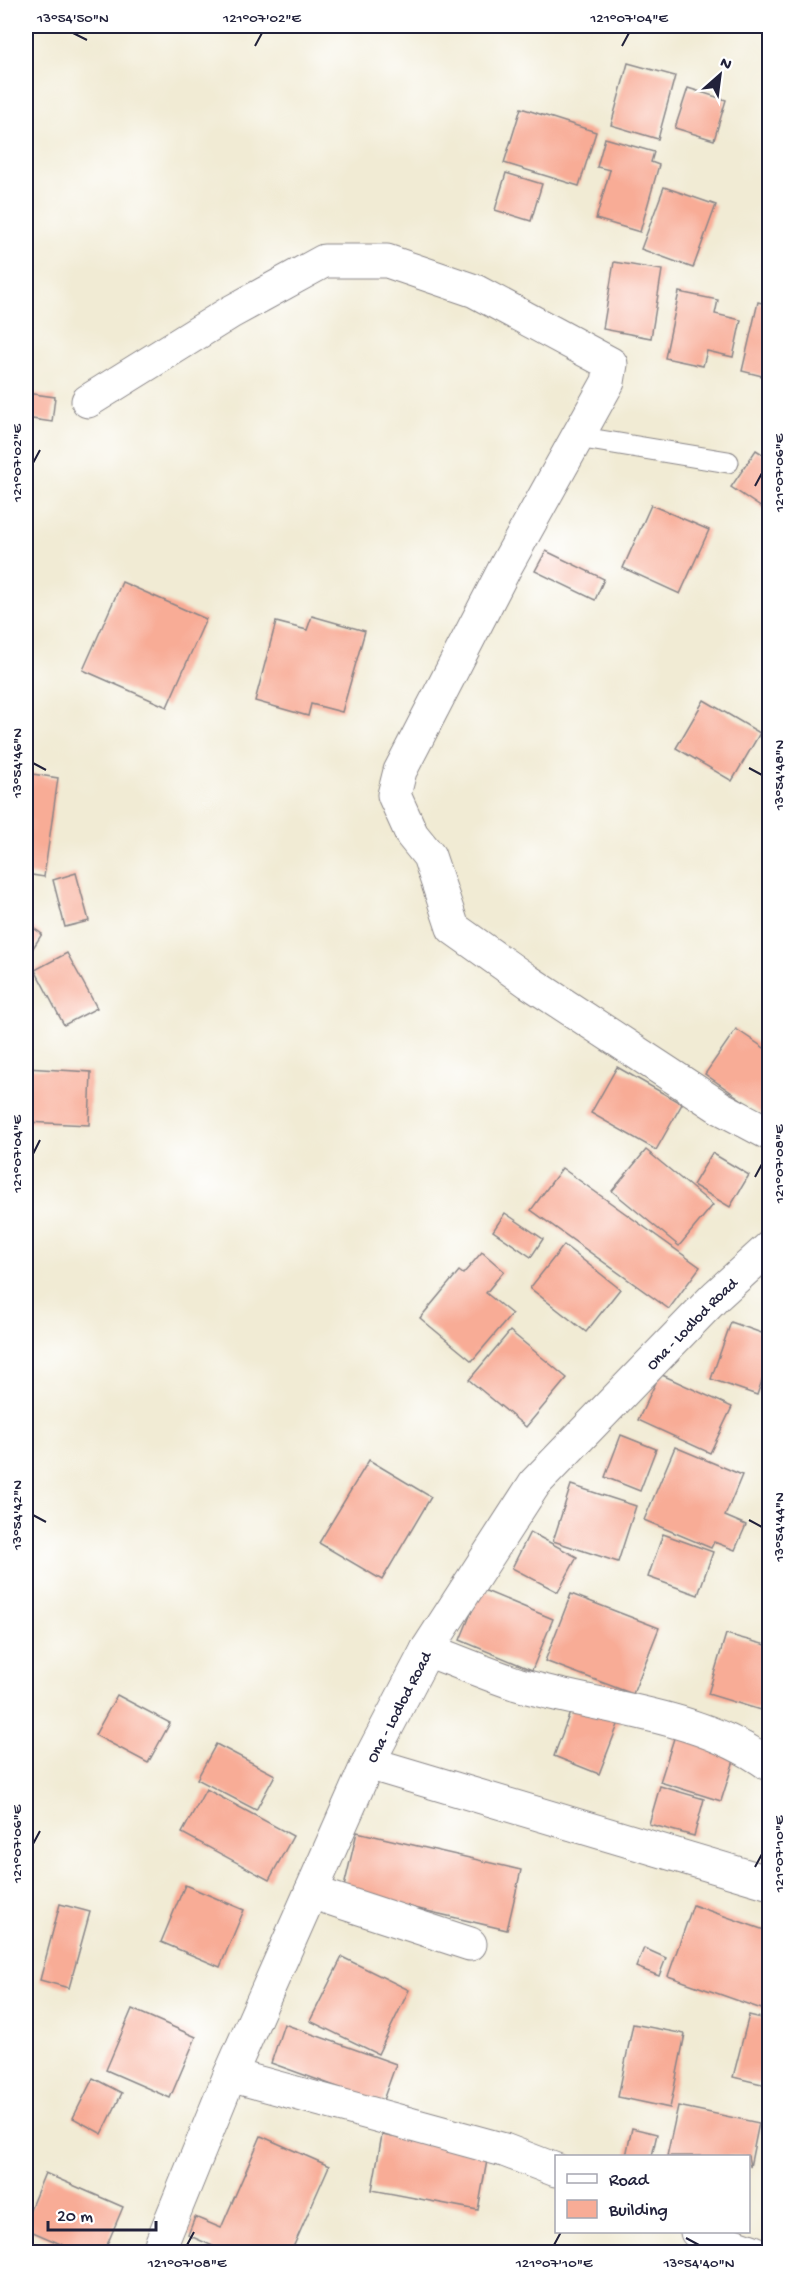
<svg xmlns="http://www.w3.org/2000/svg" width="795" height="2278" font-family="'Gochi Hand',sans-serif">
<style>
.building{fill:#f8ac96}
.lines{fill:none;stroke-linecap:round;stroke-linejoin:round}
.lane-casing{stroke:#8a8688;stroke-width:23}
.street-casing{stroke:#8a8688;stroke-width:35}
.secondary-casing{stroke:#8a8688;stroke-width:35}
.lane{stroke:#fff;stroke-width:21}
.street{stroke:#fff;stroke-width:33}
.secondary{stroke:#fff;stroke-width:33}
.ticks{fill:none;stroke:#22223b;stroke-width:2}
.labels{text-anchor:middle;stroke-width:4.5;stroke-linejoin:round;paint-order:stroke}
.street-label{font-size:16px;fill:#22223b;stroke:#fff}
.neatline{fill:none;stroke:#22223b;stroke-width:2}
.ticks-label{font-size:15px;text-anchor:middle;fill:#22223b}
</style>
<rect width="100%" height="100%" fill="#fff"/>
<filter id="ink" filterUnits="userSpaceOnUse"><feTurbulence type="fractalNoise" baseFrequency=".0167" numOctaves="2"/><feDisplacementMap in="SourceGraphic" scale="12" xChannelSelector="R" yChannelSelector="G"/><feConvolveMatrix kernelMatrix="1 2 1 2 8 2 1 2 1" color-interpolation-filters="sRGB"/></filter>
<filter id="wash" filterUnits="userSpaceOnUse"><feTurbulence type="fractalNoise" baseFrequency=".008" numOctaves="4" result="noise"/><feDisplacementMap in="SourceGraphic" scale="24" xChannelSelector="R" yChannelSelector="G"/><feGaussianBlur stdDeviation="1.35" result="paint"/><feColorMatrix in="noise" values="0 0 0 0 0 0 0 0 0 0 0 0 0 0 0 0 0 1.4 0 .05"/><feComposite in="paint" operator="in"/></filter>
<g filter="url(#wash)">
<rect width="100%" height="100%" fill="#f1ebd4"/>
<g id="blocks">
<g class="building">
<path d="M628,63L675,76L658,139L611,125Z"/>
<path d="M688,88L726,100L714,140L675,128Z"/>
<path d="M521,108L596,132L579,186L504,163Z"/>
<path d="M605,138L654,152L651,162L659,165L640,232L596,219L610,170L597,167Z"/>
<path d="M506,173L542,184L531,221L495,210Z"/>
<path d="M664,187L716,205L693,268L641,249Z"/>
<path d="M769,236H770V269L761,266Z"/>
<path d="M614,262L662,270L651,338L603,329Z"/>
<path d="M679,292L718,300L715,314L741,320L733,357L707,351L703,366L665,358Z"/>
<path d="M758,302L770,305V378L742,371Z"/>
<path d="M26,393L55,397L52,422L26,418Z"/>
<path d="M756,450L770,459V503L765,510L731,487Z"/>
<path d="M651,505L709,530L680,594L623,568Z"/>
<path d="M546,551L604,579L595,600L535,571Z"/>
<path d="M122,582L206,619L167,707L83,670Z"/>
<path d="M312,616L365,631L342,712L311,704L308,716L255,701L276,622L307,630Z"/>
<path d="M704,700L760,733L732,781L676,748Z"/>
<path d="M26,773L58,778L44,877L26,874Z"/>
<path d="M76,873L89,921L65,927L53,880Z"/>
<path d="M26,923L42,934L26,959Z"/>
<path d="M67,953L97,1008L64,1025L35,970Z"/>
<path d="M736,1029L770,1052V1109L765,1116L705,1074Z"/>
<path d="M617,1067L682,1104L656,1150L591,1113Z"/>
<path d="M26,1068L91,1072L89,1125L26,1122Z"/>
<path d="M646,1150L713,1205L679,1246L612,1191Z"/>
<path d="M712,1153L749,1175L730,1207L693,1185Z"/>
<path d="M562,1168L700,1267L669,1309L531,1210Z"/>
<path d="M505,1213L543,1239L531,1257L493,1231Z"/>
<path d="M564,1245L620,1289L586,1332L530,1288Z"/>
<path d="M482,1252L504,1271L486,1293L512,1314L472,1361L420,1318L459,1271L463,1274Z"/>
<path d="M731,1322L770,1336V1358L757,1395L711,1379Z"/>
<path d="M510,1331L567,1378L526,1427L469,1380Z"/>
<path d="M660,1374L732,1407L710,1453L638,1420Z"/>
<path d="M621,1435L656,1449L640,1491L605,1477Z"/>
<path d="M675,1447L742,1475L725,1516L746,1525L735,1550L714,1542L711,1548L644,1520Z"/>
<path d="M369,1460L431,1497L382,1580L319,1543Z"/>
<path d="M571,1485L636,1506L618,1562L553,1541Z"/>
<path d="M530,1532L577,1557L558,1592L512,1568Z"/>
<path d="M663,1534L713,1552L698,1595L648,1577Z"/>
<path d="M481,1589L553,1619L532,1670L460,1640Z"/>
<path d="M571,1594L659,1628L633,1694L545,1661Z"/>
<path d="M726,1634L770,1646V1713L708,1694Z"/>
<path d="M117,1695L170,1723L148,1763L95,1735Z"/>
<path d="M575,1699L621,1717L599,1774L554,1756Z"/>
<path d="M677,1729L738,1748L721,1801L660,1782Z"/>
<path d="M216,1744L275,1775L256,1810L197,1779Z"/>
<path d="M660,1786L704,1799L694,1836L649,1824Z"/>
<path d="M206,1789L293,1836L269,1880L182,1833Z"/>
<path d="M357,1832L521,1870L507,1930L343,1891Z"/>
<path d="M185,1885L244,1910L220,1967L161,1942Z"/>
<path d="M60,1904L90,1912L69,1988L40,1980Z"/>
<path d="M693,1905L770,1932V2012L668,1976Z"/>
<path d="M644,1948L666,1958L659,1976L636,1967Z"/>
<path d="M342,1957L409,1990L378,2054L310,2021Z"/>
<path d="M132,2009L196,2037L170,2098L106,2070Z"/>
<path d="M749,2015L770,2020V2086L733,2077Z"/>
<path d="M284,2024L396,2064L382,2103L271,2063Z"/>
<path d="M633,2024L685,2034L670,2108L618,2097Z"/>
<path d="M93,2078L122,2093L102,2134L73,2118Z"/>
<path d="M678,2106L759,2123L750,2167L748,2156H667Z"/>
<path d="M632,2128L657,2134L652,2156H626Z"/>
<path d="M382,2135L488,2155L478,2210L372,2190Z"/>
<path d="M261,2136L329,2166L291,2252H210L213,2246L188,2235L195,2217L221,2228Z"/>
<path d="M45,2173L123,2207L104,2252H79L26,2229V2219Z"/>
</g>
</g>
</g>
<g filter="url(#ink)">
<use href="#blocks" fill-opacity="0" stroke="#8a8688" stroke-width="1.5"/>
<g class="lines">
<defs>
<path id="lane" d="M577,437L728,462"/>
<g id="street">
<path d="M88,401L231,312L324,261H387L475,291L611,364L608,382L507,564L400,771L394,795L412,835L429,856L453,928L529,982L721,1108L770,1134"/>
<path d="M427,1650C457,1661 487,1674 517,1684C600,1709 697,1712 770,1765"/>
<path d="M368,1763L770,1883"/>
<path d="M311,1892L470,1944"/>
<path d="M230,2075L504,2150L556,2170"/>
<path d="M697,2232L754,2252"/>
</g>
<g id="secondary">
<path id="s1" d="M158,2252L230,2075L368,1763L427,1650L535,1483L716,1296L770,1247"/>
</g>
</defs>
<use href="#lane" class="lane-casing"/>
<use href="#street" class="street-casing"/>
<use href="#secondary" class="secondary-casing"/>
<use href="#lane" class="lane"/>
<use href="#street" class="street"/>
<use href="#secondary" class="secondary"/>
</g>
</g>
<path class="ticks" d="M73,33L87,40M255,46L262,33M622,46L629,33M33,463L40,450M755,486L762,473M33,763L46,770M749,768L762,775M33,1154L40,1140M755,1177L762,1164M33,1515L46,1522M749,1520L762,1527M33,1844L40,1831M755,1867L762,1854M686,2238L699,2245M187,2245L194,2232M554,2245L561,2232"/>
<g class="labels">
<g class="street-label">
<text dy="6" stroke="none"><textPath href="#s1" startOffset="1082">Ona - Lodlod Road</textPath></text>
<text dy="6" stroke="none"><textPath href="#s1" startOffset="596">Ona - Lodlod Road</textPath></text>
</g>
</g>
<rect width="795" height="2278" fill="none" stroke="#fff" stroke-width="66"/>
<rect x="555" y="2155" width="195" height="78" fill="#ffffff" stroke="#a7a7b1" stroke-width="1.5"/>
<rect x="567" y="2174" width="30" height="9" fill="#ffffff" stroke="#a7a7b1" stroke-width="1.5"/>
<text x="609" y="2185" font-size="18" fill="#22223b">Road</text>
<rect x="567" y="2200" width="30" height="18" fill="#f8ac96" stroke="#a7a7b1" stroke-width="1.5"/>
<text x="609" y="2215" font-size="18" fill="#22223b">Building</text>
<g transform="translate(720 75) rotate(28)" stroke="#ffffff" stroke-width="4.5" paint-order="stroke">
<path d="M0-4.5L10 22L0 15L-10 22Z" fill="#22223b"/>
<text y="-9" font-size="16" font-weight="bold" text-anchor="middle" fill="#22223b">N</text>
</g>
<path d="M48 2221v9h108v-9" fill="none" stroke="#22223b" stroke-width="3"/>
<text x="57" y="2221" font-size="18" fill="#22223b" stroke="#ffffff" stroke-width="4.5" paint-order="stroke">20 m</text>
<rect x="33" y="33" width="729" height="2212" class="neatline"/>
<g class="ticks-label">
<text x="73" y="22">13°54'50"N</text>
<text x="262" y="22">121°07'02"E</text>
<text x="629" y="22">121°07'04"E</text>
<text transform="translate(16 463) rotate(-90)" y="5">121°07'02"E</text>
<text transform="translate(778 473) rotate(-90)" y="5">121°07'06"E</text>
<text transform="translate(16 763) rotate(-90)" y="5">13°54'46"N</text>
<text transform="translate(778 775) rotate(-90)" y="5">13°54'48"N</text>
<text transform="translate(16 1154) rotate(-90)" y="5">121°07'04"E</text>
<text transform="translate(778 1164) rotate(-90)" y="5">121°07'08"E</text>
<text transform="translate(16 1515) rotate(-90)" y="5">13°54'42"N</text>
<text transform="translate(778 1527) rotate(-90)" y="5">13°54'44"N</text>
<text transform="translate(16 1844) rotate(-90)" y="5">121°07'06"E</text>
<text transform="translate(778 1854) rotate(-90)" y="5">121°07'10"E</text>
<text x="187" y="2267">121°07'08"E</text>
<text x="554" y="2267">121°07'10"E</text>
<text x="699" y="2267">13°54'40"N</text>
</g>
</svg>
